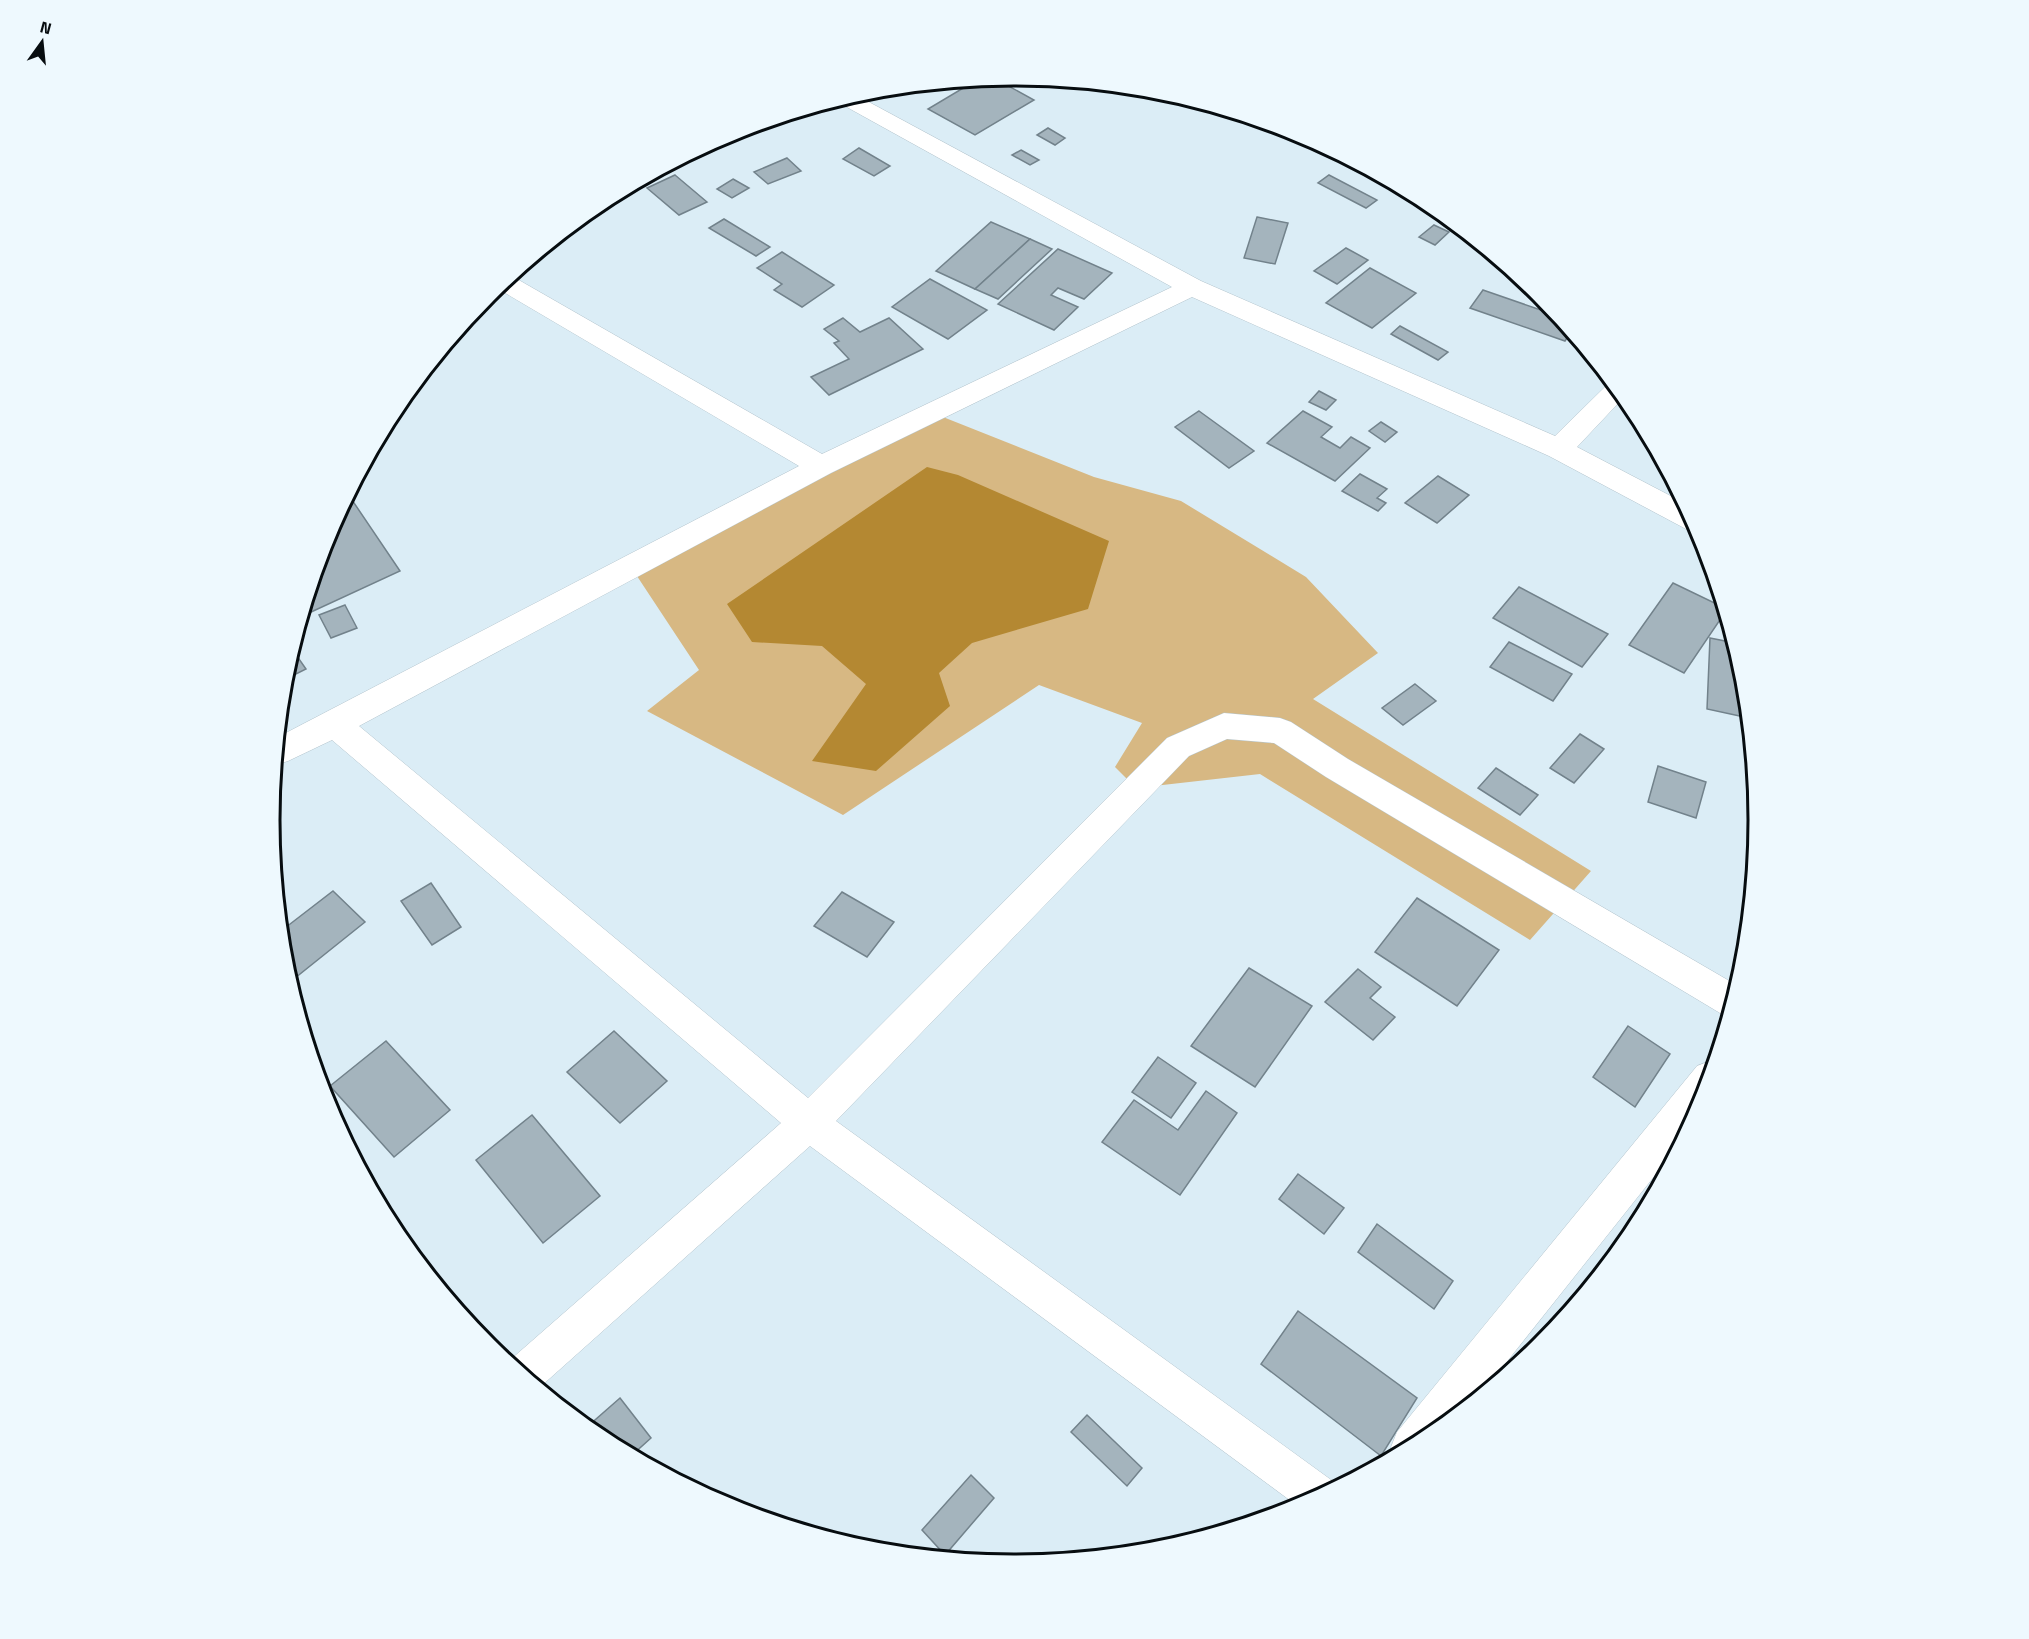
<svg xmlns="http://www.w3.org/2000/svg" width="2029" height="1639" font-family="'Titillium Web',sans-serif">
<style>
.green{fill:#d7b883}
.water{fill:#b48832}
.building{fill:#a4b4bd;stroke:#72828b;stroke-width:1.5}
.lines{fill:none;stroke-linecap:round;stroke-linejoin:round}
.street-casing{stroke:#b2c3cc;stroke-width:1}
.street{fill:#fff;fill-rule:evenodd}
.rim{fill:none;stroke:#070d10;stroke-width:3}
</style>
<rect width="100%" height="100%" fill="#dbedf6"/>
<path class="green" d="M943,417L1094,477L1181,501L1306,577L1378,653L1313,699L1591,871L1530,940L1260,774L1136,788L1115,767L1142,723L1039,685L843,815L647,711L699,670L633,570Z"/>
<path class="water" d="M927,467L958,475L1109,541L1088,609L972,643L939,673L950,706L876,771L812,761L866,684L822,646L752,642L727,604Z"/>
<g class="building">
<path d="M992,77L1034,100L975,135L928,109L980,78Z"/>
<path d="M1048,128L1065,138L1055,145L1037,135Z"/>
<path d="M859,148L890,166L874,176L843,159Z"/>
<path d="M1021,150L1039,160L1030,165L1012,155Z"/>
<path d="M787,158L801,171L768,184L754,172Z"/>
<path d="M675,175L707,202L679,215L647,188Z"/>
<path d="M1329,175L1377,200L1366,208L1318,183Z"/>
<path d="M733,179L749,188L732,198L717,189Z"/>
<path d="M1257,217L1288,223L1275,264L1244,258Z"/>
<path d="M724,219L770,247L756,256L709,228Z"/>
<path d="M991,222L1030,239L975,289L936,271Z"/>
<path d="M1434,225L1449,232L1435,245L1419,237Z"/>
<path d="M1030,239L1052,249L998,299L975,289Z"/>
<path d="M1346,248L1368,260L1337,284L1314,271Z"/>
<path d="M1058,249L1112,273L1084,299L1058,288L1051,295L1078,307L1054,330L998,304Z"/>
<path d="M782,252L834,285L802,307L774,290L782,284L757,268Z"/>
<path d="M1370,268L1416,293L1372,328L1326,303Z"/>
<path d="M930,279L987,310L948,339L892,307Z"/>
<path d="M1483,290L1561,317L1572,330L1565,341L1470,308Z"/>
<path d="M843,318L860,332L889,318L923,349L829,395L811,377L849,359L834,343L839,341L824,329Z"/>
<path d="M1400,326L1448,352L1438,360L1391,334Z"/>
<path d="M1319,391L1336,400L1326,410L1309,402Z"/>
<path d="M1199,411L1254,451L1229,468L1175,427Z"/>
<path d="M1303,411L1332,427L1321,437L1340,448L1351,437L1370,448L1335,481L1267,443Z"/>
<path d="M1381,422L1397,432L1385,442L1369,431Z"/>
<path d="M1360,474L1387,489L1377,498L1386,503L1378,511L1342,491Z"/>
<path d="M1438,476L1469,495L1437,523L1405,503Z"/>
<path d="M348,494L400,571L309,613L305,606L327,534Z"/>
<path d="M1673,583L1725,608L1726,611L1684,673L1629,645Z"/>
<path d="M1519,587L1608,634L1582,667L1493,618Z"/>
<path d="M345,605L357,628L331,638L319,615Z"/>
<path d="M1710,638L1735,643L1745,675L1749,718L1707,709Z"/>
<path d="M1509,642L1572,674L1553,701L1490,667Z"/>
<path d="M292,649L306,669L284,680V674Z"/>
<path d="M1415,684L1436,701L1403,725L1382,708Z"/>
<path d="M1580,734L1604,749L1574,783L1550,768Z"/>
<path d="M1658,766L1706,782L1696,818L1648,802Z"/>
<path d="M1496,768L1538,795L1520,815L1478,788Z"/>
<path d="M431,883L461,927L432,945L401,901Z"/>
<path d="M333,891L365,922L290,982L284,964L281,931Z"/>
<path d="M842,892L894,922L867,957L814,926Z"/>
<path d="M1417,898L1499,950L1457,1006L1375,952Z"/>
<path d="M1249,968L1312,1006L1255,1087L1191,1046Z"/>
<path d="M1358,969L1381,987L1370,998L1395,1017L1373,1040L1325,1002Z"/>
<path d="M1628,1026L1670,1054L1635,1107L1593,1077Z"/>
<path d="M614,1031L667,1081L620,1123L567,1072Z"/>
<path d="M386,1041L450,1110L394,1157L330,1086Z"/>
<path d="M1158,1057L1196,1083L1171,1118L1132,1092Z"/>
<path d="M1206,1091L1237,1113L1180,1195L1102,1142L1134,1100L1178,1130Z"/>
<path d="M532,1115L600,1196L543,1243L476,1160Z"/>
<path d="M1298,1174L1344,1208L1324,1234L1279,1199Z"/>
<path d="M1377,1224L1453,1281L1434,1309L1358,1252Z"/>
<path d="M1298,1311L1417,1398L1381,1456L1261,1364Z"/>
<path d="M620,1398L651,1438L632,1455L601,1438L587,1427Z"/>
<path d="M1087,1415L1142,1468L1127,1486L1071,1432Z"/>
<path d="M971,1475L994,1498L945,1555L922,1530Z"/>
</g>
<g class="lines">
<defs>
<g id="street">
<path d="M854,94L1201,281L1555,436L1612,380L1625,396L1577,447L1686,504L1700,531L1696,532L1686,529L1549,456L1192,297L831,473L359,726L808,1098L1167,738L1224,713L1280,718L1291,722L1348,759L1738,986L1729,1017L1720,1013L1326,777L1274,743L1227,739L1189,756L836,1121L1334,1482L1336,1488L1299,1507L810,1146L539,1388L509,1361L781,1123L332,740L288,761L275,765L278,737L799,466L495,287L510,275L822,454L1172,287L834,100Z"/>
<path d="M1710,1061L1715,1063L1702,1105L1683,1140L1478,1398L1428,1439L1395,1456L1391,1447L1397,1432L1697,1066Z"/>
</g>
</defs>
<use href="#street" class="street-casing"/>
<use href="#street" class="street"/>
</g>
<path d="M0 0H2029V1639H0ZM280 820a734 734 0 1 1 1468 0a734 734 0 1 1-1468 0Z" fill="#eef9fe" fill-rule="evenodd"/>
<path class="rim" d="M280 820a734 734 0 1 1 1468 0a734 734 0 1 1-1468 0Z"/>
<g transform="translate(42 42) rotate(15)" stroke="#eef9fe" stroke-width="4.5" paint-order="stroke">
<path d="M0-4.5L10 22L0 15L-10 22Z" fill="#070d10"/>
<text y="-9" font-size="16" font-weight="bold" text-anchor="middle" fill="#070d10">N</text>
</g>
</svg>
